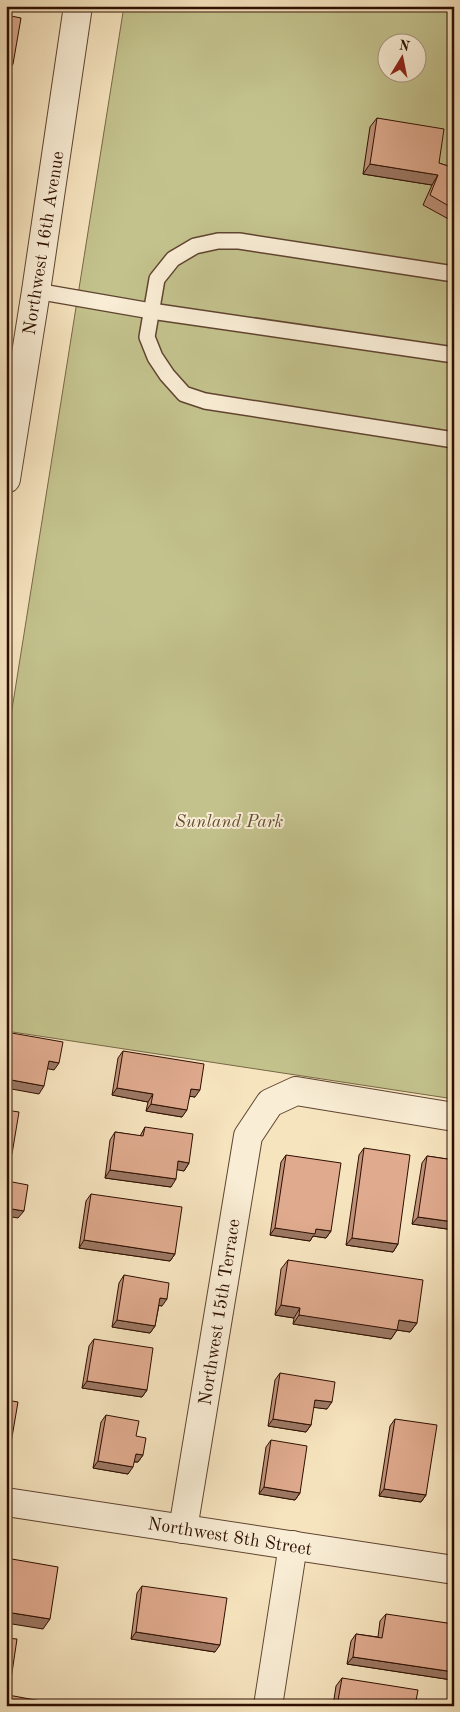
<svg xmlns="http://www.w3.org/2000/svg" width="460" height="1712" font-family="'Old Standard TT',serif">
<style>
.green{fill:#c3c28d;stroke:#786846;fill-rule:evenodd}
.lines{fill:none;stroke-linecap:round;stroke-linejoin:round}
.service-casing{stroke:#604430;stroke-width:18}
.minor-casing{stroke:#604430;stroke-width:30}
.service{stroke:#f9edd5;stroke-width:15}
.minor{stroke:#f9edd5;stroke-width:28}
.wall{fill:#c0927a;stroke:#2e0f00}
.shaded-wall{fill:#9c7763;stroke:#2e0f00}
.building{fill:#dfaa8e;stroke:#2e0f00}
.labels{text-anchor:middle;stroke-width:4;stroke-linejoin:round;paint-order:stroke}
.street-label{font-size:18px;fill:#2e0f00;stroke:#f9edd5}
.park-label{font-size:18px;font-style:italic;fill:#624e31;stroke:#f9edd5}
</style>
<rect width="100%" height="100%" fill="#f6e4bf"/>
<filter id="stains"><feTurbulence type="fractalNoise" baseFrequency=".004" numOctaves="4"/><feColorMatrix values="0 0 0 0 .2 0 0 0 0 .09 0 0 0 0 .02 0 0 0 .5 -.17"/></filter>
<radialGradient id="worn" r=".72"><stop offset=".6" stop-color="#630" stop-opacity="0"/><stop offset="1" stop-color="#630" stop-opacity=".3"/></radialGradient>
<path class="green" d="M124,6H454V1099L6,1031V747ZM388,42H418V72H388Z"/>
<g class="lines">
<defs>
<g id="service">
<path d="M454,274L239,241H218L195,246L173,259L157,279L147,337L155,357L167,375L184,394L205,401L454,440"/>
<path d="M36,291L151,311L454,355"/>
</g>
<g id="minor">
<path d="M6,479L36,291L78,6"/>
<path d="M6,1502L454,1570"/>
<path d="M183,1529L248,1136L270,1103L296,1091L454,1117"/>
<path d="M268,1706L293,1545"/>
</g>
</defs>
<use href="#service" class="service-casing"/>
<use href="#minor" class="minor-casing"/>
<use href="#service" class="service"/>
<use href="#minor" class="minor"/>
</g>
<g class="wall">
<path d="M377,118L439,163L454,168V222L423,205L432,185L363,174L370,127Z"/>
<path d="M123,1051L195,1097L190,1096L182,1117L146,1111L148,1102L112,1095L118,1058Z"/>
<path d="M145,1127L189,1163L184,1171L177,1169L171,1187L105,1178L110,1140L115,1132L140,1136Z"/>
<path d="M364,1148L398,1244L393,1252L346,1245L359,1155Z"/>
<path d="M286,1155L331,1231L326,1238L313,1236L310,1241L270,1235L281,1162Z"/>
<path d="M427,1156L454,1160V1230L412,1224L422,1163Z"/>
<path d="M91,1194L175,1254L170,1261L79,1248L86,1201Z"/>
<path d="M288,1260L417,1323L410,1332L397,1330L391,1339L293,1324L294,1318L275,1315L281,1269Z"/>
<path d="M124,1275L162,1306L159,1305L155,1326L150,1333L112,1327L119,1283Z"/>
<path d="M94,1339L147,1390L142,1397L82,1388L89,1346Z"/>
<path d="M280,1373L327,1409L313,1407L311,1425L306,1432L268,1426L275,1380Z"/>
<path d="M106,1415L143,1455L138,1462H134L128,1474L93,1468L101,1422Z"/>
<path d="M395,1419L426,1495L421,1502L379,1496L390,1426Z"/>
<path d="M271,1440L300,1493L295,1500L259,1494L266,1447Z"/>
<path d="M142,1586L215,1652L131,1639L137,1593Z"/>
<path d="M386,1614L452,1680L347,1664L351,1641L356,1634L378,1637L380,1621Z"/>
<path d="M342,1678L415,1706H333L336,1686Z"/>
</g>
<g class="shaded-wall">
<path d="M6,63L13,64L8,72L6,71Z"/>
<path d="M370,164L438,175L432,185L363,174Z"/>
<path d="M49,1061L59,1063L54,1070L44,1068Z"/>
<path d="M6,1079L44,1086L39,1094L6,1088Z"/>
<path d="M117,1088L153,1094L148,1102L112,1095Z"/>
<path d="M191,1089L200,1090L195,1097L186,1096Z"/>
<path d="M151,1104L187,1110L182,1117L146,1111Z"/>
<path d="M6,1153L12,1154L7,1161H6Z"/>
<path d="M178,1161L189,1163L184,1171L173,1169Z"/>
<path d="M110,1170L176,1179L171,1187L105,1178Z"/>
<path d="M6,1208L24,1211L18,1218L6,1216Z"/>
<path d="M418,1217L454,1222V1230L412,1224Z"/>
<path d="M275,1228L316,1229L331,1231L326,1238L313,1236L310,1241L270,1235Z"/>
<path d="M352,1238L398,1244L393,1252L346,1245Z"/>
<path d="M84,1240L175,1254L170,1261L79,1248Z"/>
<path d="M160,1298L167,1299L162,1306L155,1305Z"/>
<path d="M281,1305L300,1308L294,1318L275,1315Z"/>
<path d="M299,1315L399,1320L417,1323L410,1332L397,1330L391,1339L293,1324Z"/>
<path d="M117,1320L155,1326L150,1333L112,1327Z"/>
<path d="M87,1381L147,1390L142,1397L82,1388Z"/>
<path d="M315,1400L332,1402L327,1409L310,1407Z"/>
<path d="M273,1419L311,1425L306,1432L268,1426Z"/>
<path d="M6,1442L11,1443L6,1450Z"/>
<path d="M136,1454L143,1455L138,1462L131,1461Z"/>
<path d="M98,1461L133,1467L128,1474L93,1468Z"/>
<path d="M264,1487L300,1493L295,1500L259,1494Z"/>
<path d="M384,1489L426,1495L421,1502L379,1496Z"/>
<path d="M6,1612L50,1619L43,1629L6,1623Z"/>
<path d="M136,1632L220,1645L215,1652L131,1639Z"/>
<path d="M353,1657L454,1672V1677L452,1680L347,1664Z"/>
<path d="M6,1686H10L6,1692Z"/>
</g>
<g class="building">
<path d="M6,15L21,18L13,64L6,63Z"/>
<path d="M6,88H9L6,107Z"/>
<path d="M377,118L444,129L439,163L454,168V209L430,195L438,175L370,164Z"/>
<path d="M6,1032L63,1042L59,1063L49,1061L44,1086L6,1079Z"/>
<path d="M123,1051L204,1064L200,1090L191,1089L187,1110L151,1104L153,1094L117,1088Z"/>
<path d="M6,1110L19,1112L12,1154L6,1153Z"/>
<path d="M145,1127L193,1134L189,1163L178,1161L176,1179L110,1170L115,1132L143,1136Z"/>
<path d="M364,1148L410,1155L398,1244L352,1238Z"/>
<path d="M286,1155L341,1163L331,1231L316,1229L315,1234L275,1228Z"/>
<path d="M427,1156L454,1160V1222L418,1217Z"/>
<path d="M7,1181L28,1185L24,1211L6,1208V1183Z"/>
<path d="M91,1194L182,1207L175,1254L84,1240Z"/>
<path d="M288,1260L423,1280L417,1323L399,1320L397,1330L299,1315L300,1308L281,1305Z"/>
<path d="M124,1275L169,1283L167,1299L160,1298L155,1326L117,1320Z"/>
<path d="M94,1339L153,1348L147,1390L87,1381Z"/>
<path d="M280,1373L335,1382L332,1402L315,1400L311,1425L273,1419Z"/>
<path d="M6,1400L18,1402L11,1443L6,1442Z"/>
<path d="M106,1415L139,1421L136,1436L146,1438L143,1455L136,1454L133,1467L98,1461Z"/>
<path d="M395,1419L437,1425L426,1495L384,1489Z"/>
<path d="M271,1440L307,1446L300,1493L264,1487Z"/>
<path d="M6,1558L58,1567L50,1619L6,1612Z"/>
<path d="M142,1586L227,1598L220,1645L136,1632Z"/>
<path d="M386,1614L454,1624V1672L353,1657L356,1634L382,1638Z"/>
<path d="M6,1638L17,1639L10,1686H6Z"/>
<path d="M342,1678L418,1690L415,1706H337Z"/>
<path d="M8,1695L41,1701V1706H6Z"/>
</g>
<g class="labels">
<g class="street-label">
<text transform="translate(43 243) rotate(-81)" y="6">Northwest 16th Avenue</text>
<text transform="translate(219 1312) rotate(-81)" y="6">Northwest 15th Terrace</text>
<text transform="translate(230 1536) rotate(9)" y="6">Northwest 8th Street</text>
</g>
<g class="park-label">
<text x="229" y="827">Sunland Park</text>
</g>
</g>
<rect width="460" height="1712" fill="none" stroke="#f6e4bf" stroke-width="25"/>
<rect x="8" y="8" width="445" height="1697" fill="none" stroke="#2e0f00" stroke-width="2.5"/>
<rect x="12" y="12" width="435" height="1687" fill="none" stroke="#2e0f00"/>
<g transform="translate(402 58) rotate(10)"><circle r="24" fill="#f9edd5" stroke="#a89480"/>
<path d="M0-4L9 19L0 12L-9 19Z" fill="#8f2418"/>
<text y="-8" font-size="14" font-weight="bold" text-anchor="middle" fill="#2e0f00">N</text>
</g>
<rect width="100%" height="100%" filter="url(#stains)"/>
<rect width="100%" height="100%" fill="url(#worn)"/>
</svg>
